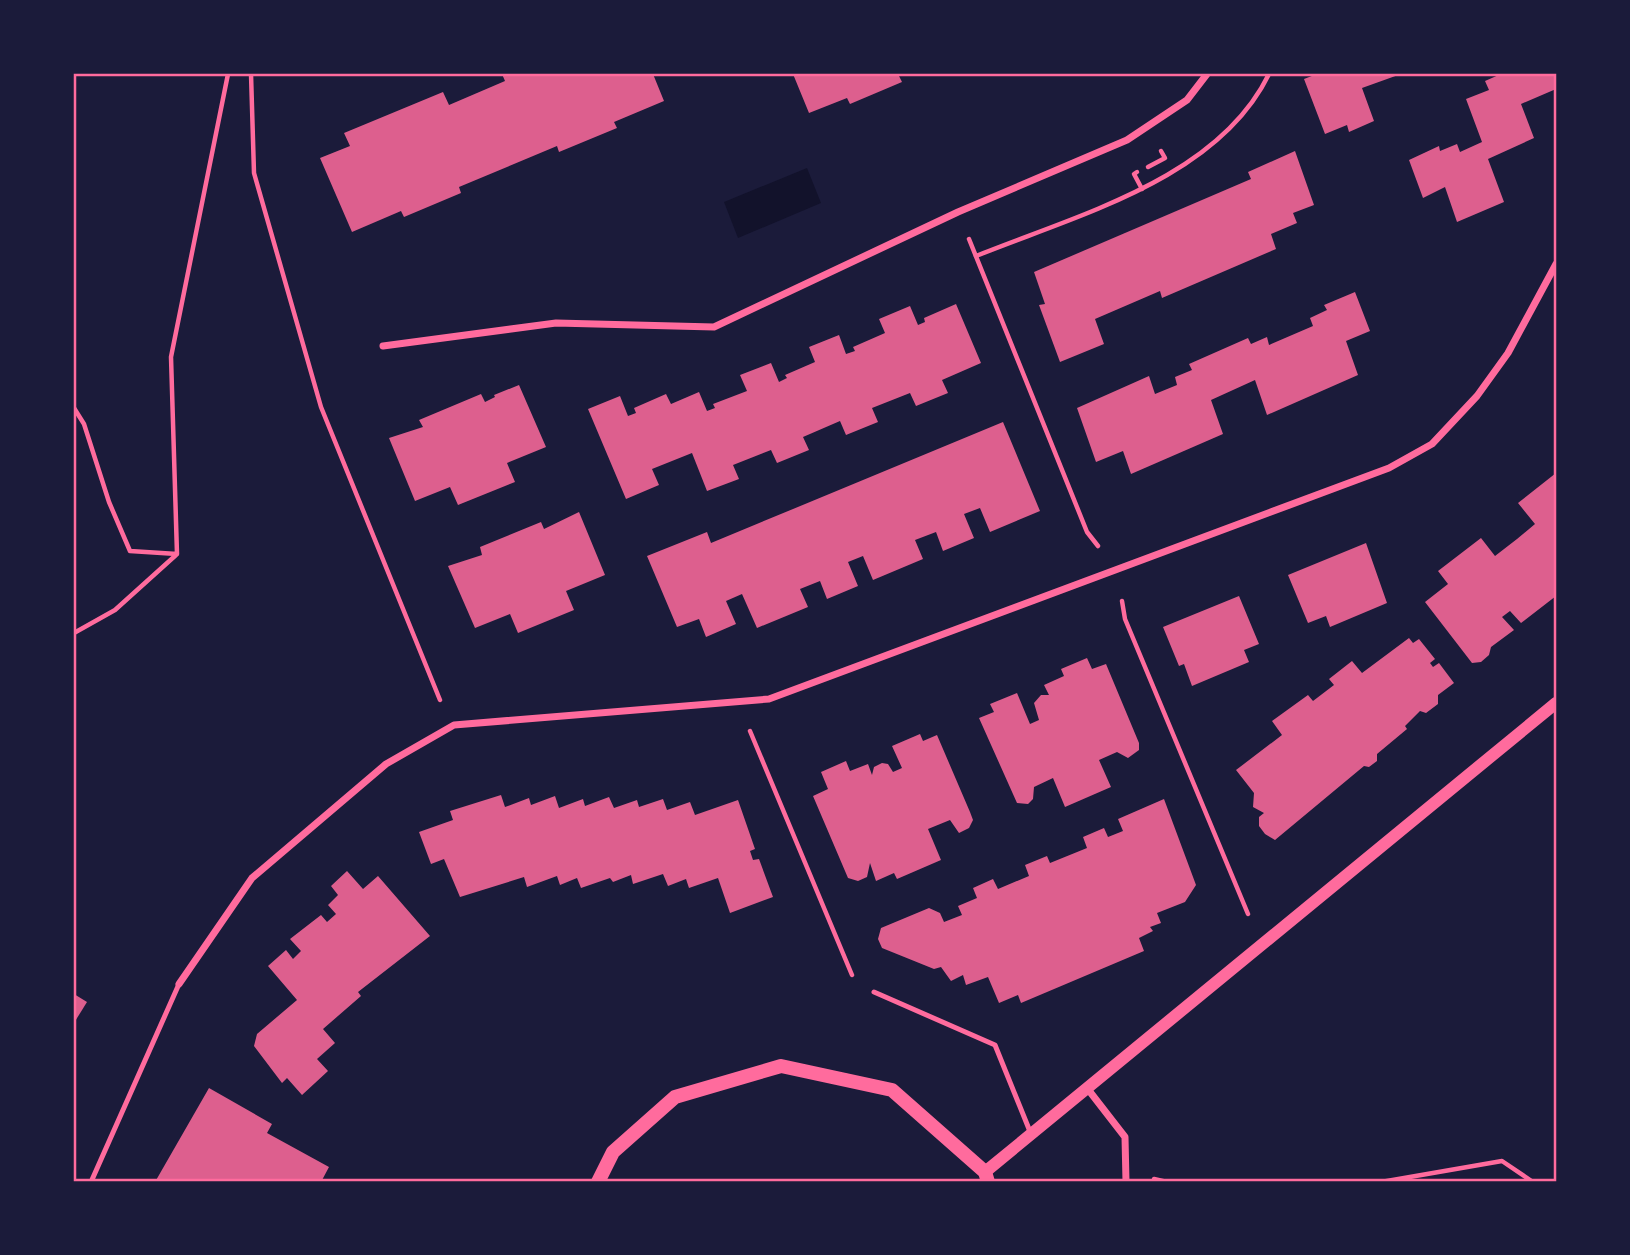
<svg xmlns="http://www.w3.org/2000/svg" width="1630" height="1255" font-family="'Roboto Condensed',sans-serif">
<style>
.water{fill:#12122b}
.building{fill:#dd5f8e}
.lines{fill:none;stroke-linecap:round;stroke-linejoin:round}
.path{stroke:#ff6b9d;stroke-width:4.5}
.service{stroke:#ff6b9d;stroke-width:5}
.minor{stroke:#ff6b9d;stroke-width:7}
.tertiary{stroke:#ff6b9d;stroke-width:12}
.secondary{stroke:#ff6b9d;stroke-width:14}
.neatline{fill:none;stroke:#ff6b9d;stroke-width:2.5}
</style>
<rect width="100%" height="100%" fill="#1b1b3a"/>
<path class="water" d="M807,168L821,203L738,238L724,202Z"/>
<g class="building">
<path d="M502,74H653L664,101L614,122L617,128L559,152L557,146L459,187L461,193L404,217L401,211L352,232L320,158L350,146L344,133L443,92L449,105L505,81Z"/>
<path d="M793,74H898L902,82L850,104L847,98L809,113Z"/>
<path d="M1317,74H1401L1362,88L1374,121L1349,132L1347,125L1325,134L1304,79Z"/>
<path d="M1501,74H1556V89L1521,104L1534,138L1488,159L1504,202L1457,222L1445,187L1423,198L1409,160L1439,146L1440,151L1457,144L1460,152L1482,142L1466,99L1489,90L1485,81Z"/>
<path d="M1295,151L1314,205L1293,213L1297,223L1271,234L1276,249L1162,298L1160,291L1095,319L1104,344L1060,362L1039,305L1045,304L1034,272L1251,179L1248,172Z"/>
<path d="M1355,292L1370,331L1346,341L1358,375L1267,415L1255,380L1211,400L1223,434L1131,474L1123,451L1096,462L1077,408L1149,376L1155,394L1177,385L1175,377L1192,370L1189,364L1248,338L1251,344L1267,337L1269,345L1313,326L1310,318L1327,310L1324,305Z"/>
<path d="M956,304L981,363L942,380L948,393L916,406L910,393L872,408L878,422L846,435L840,421L803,437L809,450L777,463L771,450L733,465L739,479L707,491L692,453L652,469L659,485L626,499L588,409L620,396L628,416L636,413L634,408L666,394L671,404L699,392L707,411L715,408L713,404L747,391L740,375L771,363L779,382L787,378L785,375L815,362L809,347L839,335L846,354L855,351L853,347L885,333L879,319L910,306L918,325L925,322L924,318Z"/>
<path d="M519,385L546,447L507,463L515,482L458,505L450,487L415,501L389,438L423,427L419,420L481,394L485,402L495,397L494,395Z"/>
<path d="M1003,422L1040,511L990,532L980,508L964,514L974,538L943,551L936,532L915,540L923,559L873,580L863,556L848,562L858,586L827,599L820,581L800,589L808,607L757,628L742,594L726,601L736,624L706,637L699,619L677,627L647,556L707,532L711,543Z"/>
<path d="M1556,473V596L1521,623L1510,611L1502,617L1514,630L1491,647L1489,655L1481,662L1472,663L1425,602L1448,584L1438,571L1481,538L1495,556L1517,539L1535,524L1518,503Z"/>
<path d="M579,512L605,575L566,591L574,610L518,633L510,614L475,628L448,566L482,555L480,547L541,522L544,529Z"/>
<path d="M1366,543L1387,603L1330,627L1326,616L1308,623L1288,575Z"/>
<path d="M1239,596L1259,644L1244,650L1249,662L1192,686L1184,664L1179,666L1163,627Z"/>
<path d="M1409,638L1413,643L1419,639L1435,659L1430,663L1433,667L1439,663L1454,683L1438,695V704L1426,713L1420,711L1405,726L1407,729L1377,754V761L1369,767L1364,766L1275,840L1265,834L1259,826V817L1264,813L1253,807L1254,793L1236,770L1282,735L1272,721L1308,695L1313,701L1334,685L1329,679L1352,661L1362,673Z"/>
<path d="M1087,658L1092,669L1106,664L1139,743V750L1128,758L1117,752L1099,760L1111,787L1065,807L1053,778L1034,787L1033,799L1028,804L1017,803L979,718L994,712L990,704L1017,693L1030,724L1039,720L1034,703L1041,695H1049L1044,685L1064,676L1061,669Z"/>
<path d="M920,734L923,741L937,735L970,812L973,820L969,828L959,833L950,820L928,829L941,860L897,879L894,873L876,881L870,863L867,877L858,881L848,878L813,796L828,789L821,772L846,761L850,771L868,764L872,775L874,767L882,763L888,764L893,772L902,768L892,746Z"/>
<path d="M501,795L505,807L529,798L531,805L555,796L559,808L583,799L585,806L609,797L614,808L637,800L639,807L663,799L667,810L690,802L695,815L738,800L755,849L750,851L753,860L759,859L773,897L730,913L718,878L689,888L686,879L668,886L663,874L633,884L631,875L613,882L610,878L581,888L577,878L560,885L557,876L527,887L524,877L460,897L444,859L431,864L419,832L453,820L450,811Z"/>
<path d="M1164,799L1196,885L1185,902L1157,913L1161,923L1150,927L1153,931L1139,938L1144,951L1021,1003L1018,995L999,1003L988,977L966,985L963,975L951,981L941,967L934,969L882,948L878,939L881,928L929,908L940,913L944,922L962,915L958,906L977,898L973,888L993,879L998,889L1029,876L1025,865L1047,856L1050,863L1087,848L1083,837L1104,828L1108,837L1123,831L1118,819Z"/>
<path d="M347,871L363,889L378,876L430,936L358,992L361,996L323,1029L335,1043L317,1059L328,1071L302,1095L287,1078L282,1083L254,1046L257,1034L297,1000L268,966L286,950L293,959L301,951L290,939L321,915L327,922L336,914L328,905L338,895L331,886Z"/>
<path d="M74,994L87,1002L74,1023Z"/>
<path d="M209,1088L272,1124L267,1133L329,1167L321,1182H155Z"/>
</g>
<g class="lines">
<g class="path">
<path d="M251,74L254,173L321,407L440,700"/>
<path d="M1148,167L1165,158L1161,151"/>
<path d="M1137,172L1134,174L1142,189"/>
<path d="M969,239L1087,532L1098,546"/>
<path d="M976,256C1077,215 1218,179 1269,74"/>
<path d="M74,408L84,424L109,502L130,551L177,554L171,357L228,74"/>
<path d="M1122,601L1125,619L1248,914"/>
<path d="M74,633L115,610L176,555"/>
<path d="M750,731L852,975"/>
<path d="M1154,1179L1167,1182"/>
<path d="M1381,1182L1502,1161L1533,1182"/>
</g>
<g class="service">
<path d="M874,992L995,1045L1031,1134"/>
<path d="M91,1182L179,984"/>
</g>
<g class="minor">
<path d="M383,346L556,323L714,327L958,212L1127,140L1187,100L1207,74"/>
<path d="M179,984L252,878L386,764L454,725L769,699L1389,468L1432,444L1477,396L1508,353L1556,264"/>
<path d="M1087,1088L1125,1137L1126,1182"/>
</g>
<path class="tertiary" d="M985,1172L1556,703"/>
<path class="secondary" d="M598,1182L613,1152L675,1097L781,1066L892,1090L985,1172L988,1182"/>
</g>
<rect width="1630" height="1255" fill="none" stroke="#1b1b3a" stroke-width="150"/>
<rect x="75" y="75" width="1480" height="1105" class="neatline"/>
</svg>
